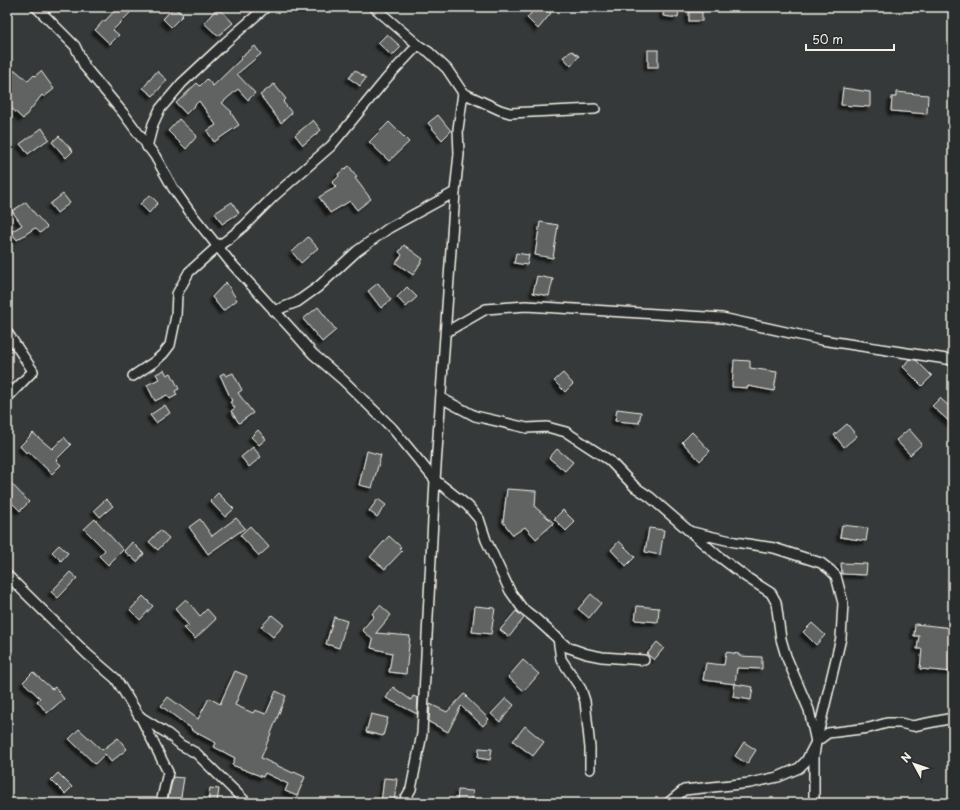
<svg xmlns="http://www.w3.org/2000/svg" width="960" height="810" font-family="'Playpen Sans',sans-serif">
<style>
.building{fill:#616362;stroke:#f4f1e8;filter:url(#shadow)}
.lines{fill:none;stroke-linecap:round;stroke-linejoin:round}
.street-casing{stroke:#f4f1e8;stroke-width:12}
.street{stroke:#2a2d2e;stroke-width:9}
</style>
<defs>
<filter id="shadow"><feDropShadow dx="-3.5" dy="3.5" stdDeviation="1" flood-color="#0009"/></filter>
</defs>
<rect width="100%" height="100%" fill="#363939"/>
<filter id="ink" filterUnits="userSpaceOnUse"><feTurbulence type="fractalNoise" baseFrequency=".025" numOctaves="2"/><feDisplacementMap in="SourceGraphic" scale="8" xChannelSelector="R" yChannelSelector="G"/><feConvolveMatrix kernelMatrix="1 2 1 2 8 2 1 2 1" color-interpolation-filters="sRGB"/></filter>
<g filter="url(#ink)">
<g class="building">
<path d="M118,7H136L113,30L119,35L110,44L95,30L104,20L105,21Z"/>
<path d="M174,7L183,15L171,27L163,19Z"/>
<path d="M218,7L233,23L218,36L204,23Z"/>
<path d="M536,7H544L551,13L538,29L527,18Z"/>
<path d="M664,7H679L678,18L663,16Z"/>
<rect x="689" y="12" width="13" height="9"/>
<path d="M387,34L401,47L392,56L378,43Z"/>
<path d="M255,46L261,54L237,74L255,93L248,100L238,89L222,103L232,112L231,113L239,125L214,142L207,131L216,125L199,101L186,114L176,103L197,83L200,86L207,79L213,86L241,59L240,58Z"/>
<rect x="648" y="50" width="10" height="17"/>
<path d="M572,51L579,56L571,66L563,57Z"/>
<path d="M7,70L12,74L15,70L28,81L34,75L35,76L41,71L54,89L44,97L42,95L23,119L7,104Z"/>
<path d="M355,70L366,78L360,86L349,78Z"/>
<path d="M157,71L167,80L153,96L143,88Z"/>
<path d="M274,84L286,99L283,102L292,113L281,123L260,95Z"/>
<path d="M843,88L870,92V107L841,105Z"/>
<path d="M896,92L928,95L927,114L891,111L892,97H896Z"/>
<path d="M438,115L451,131L442,140L428,123Z"/>
<path d="M179,119L197,136L186,149L168,131Z"/>
<path d="M313,120L321,130L303,145L295,135Z"/>
<path d="M389,122L409,142L389,161L369,142Z"/>
<path d="M42,128L49,139L28,154L20,144Z"/>
<path d="M59,136L73,151L66,158L52,142Z"/>
<path d="M349,166L357,177L355,178L371,199L357,210L350,201L330,213L319,197L336,187L332,183L339,176L338,174Z"/>
<path d="M63,194L70,203L57,213L50,204Z"/>
<path d="M150,195L158,203L149,213L140,204Z"/>
<path d="M26,202L36,215L47,227L40,233L35,228L17,240L11,232L22,225L12,211Z"/>
<path d="M232,202L239,213L222,224L215,213Z"/>
<path d="M540,222L558,225L553,258L535,255Z"/>
<path d="M308,237L318,248L301,263L292,252Z"/>
<path d="M404,245L423,259L413,275L396,263L402,255L399,252Z"/>
<path d="M516,253L529,255L527,265L514,263Z"/>
<path d="M537,276L553,279L549,296L533,293Z"/>
<path d="M226,282L237,300L223,311L212,297Z"/>
<path d="M378,283L391,300L381,308L368,291Z"/>
<path d="M407,287L417,297L406,307L397,297Z"/>
<path d="M318,307L336,330L322,342L303,319Z"/>
<path d="M909,359L916,360L932,376L922,386L903,367Z"/>
<path d="M734,360L750,361V368L777,372L774,391L748,386V388L732,387Z"/>
<path d="M164,370L167,375L171,373L179,389L175,391L177,395L170,399L167,395L155,401L147,385L159,379L156,374Z"/>
<path d="M224,373L226,376L233,373L242,390L238,393L253,413L239,423L231,411L235,408L230,402L232,401L220,375Z"/>
<path d="M563,373L573,384L565,392L554,381Z"/>
<path d="M940,398L953,410V425L932,406Z"/>
<path d="M165,405L170,413L156,423L150,415Z"/>
<path d="M617,409L641,412L639,423L615,421Z"/>
<path d="M847,424L857,436L844,447L834,435Z"/>
<path d="M909,429L922,444L910,455L896,440Z"/>
<path d="M258,430L266,439L259,445L251,437Z"/>
<path d="M692,432L710,451L700,461L682,442Z"/>
<path d="M33,433L52,449L64,437L71,445L56,460L61,465L52,474L28,451L26,453L20,446Z"/>
<path d="M253,447L261,457L249,467L241,457Z"/>
<path d="M557,449L573,462L565,471L549,458Z"/>
<path d="M367,451L381,455L372,488L359,485Z"/>
<path d="M7,479L29,502L20,511L7,498Z"/>
<path d="M507,489L536,491L535,507L554,523L536,539L525,527L513,535L503,522Z"/>
<path d="M218,493L234,509L225,517L210,501Z"/>
<path d="M106,499L113,506L100,517L94,510Z"/>
<path d="M378,499L386,505L377,517L369,511Z"/>
<path d="M563,510L575,522L566,531L554,519Z"/>
<path d="M236,518L245,528L208,554L189,527L200,519L212,536Z"/>
<path d="M95,519L123,550L108,565L99,556L105,550L84,529Z"/>
<path d="M842,525L868,528L866,541L840,537Z"/>
<path d="M250,526L269,547L259,556L240,535Z"/>
<path d="M649,528L664,530L660,555L645,552Z"/>
<path d="M160,530L169,538L158,550L149,542Z"/>
<path d="M389,536L401,547L399,548L402,551L385,569L370,557Z"/>
<path d="M619,541L635,557L626,566L611,550Z"/>
<path d="M132,542L144,554L137,562L124,551Z"/>
<path d="M59,545L68,553L61,561L52,552Z"/>
<path d="M841,563L867,564L866,575L842,574Z"/>
<path d="M70,572L77,578L58,598L51,592Z"/>
<path d="M591,594L601,603L589,618L578,609Z"/>
<path d="M143,596L153,606L140,620L130,610Z"/>
<path d="M186,599L200,616L207,609L216,619L195,639L184,628L189,626L175,609Z"/>
<path d="M380,605L391,615L376,633L410,636L406,674L389,672L392,653L371,648L373,640L362,630L374,616L372,614Z"/>
<path d="M475,606L495,608L491,634L472,632Z"/>
<path d="M637,606L659,608L658,622L635,620Z"/>
<path d="M516,611L524,618L509,637L500,630Z"/>
<path d="M272,615L284,625L273,637L261,627Z"/>
<path d="M334,617L347,621L339,648L326,644Z"/>
<path d="M812,623L825,635L816,645L803,632Z"/>
<path d="M915,624L953,628V672L920,669L922,649H917L919,636H914Z"/>
<path d="M657,642L664,648L654,660L647,654Z"/>
<path d="M726,652L739,654V656L762,657V669L737,668L735,684L703,680L706,663L724,665Z"/>
<path d="M523,660L539,674L524,691L508,677Z"/>
<path d="M235,671L247,676L235,705L253,713L255,710L266,714L276,691L286,696L261,758L293,773L294,772L305,777L297,796L285,791L288,784L265,773L263,777L232,765L235,758L214,747L216,743L191,730L192,729L161,706L168,697L198,719L209,698L220,704Z"/>
<path d="M33,672L52,689L55,687L64,699L47,713L37,701L40,698L23,682Z"/>
<path d="M735,684L753,687L751,700L733,697Z"/>
<path d="M393,687L411,700L413,696L418,698L417,714L386,698Z"/>
<path d="M464,694L467,696L466,697L489,719L483,726L461,706L448,732L429,722L430,704L447,712Z"/>
<path d="M506,698L514,705L500,722L491,714Z"/>
<path d="M371,714L388,718L383,736L366,732Z"/>
<path d="M525,726L544,742L533,756L513,741Z"/>
<path d="M79,729L102,750L118,738L127,749L111,762L105,754L95,764L69,739Z"/>
<path d="M744,742L756,750L747,764L735,756Z"/>
<path d="M479,748L492,749L490,760L478,758Z"/>
<path d="M58,773L72,787L65,794L51,780Z"/>
<path d="M173,777L184,778L180,803H167Z"/>
<path d="M384,778L397,779L394,803H381Z"/>
<path d="M210,788L219,789L217,803H208Z"/>
<path d="M458,790L473,791L472,803H457Z"/>
</g>
<g class="lines">
<defs>
<g id="street">
<path d="M36,7L75,46L85,67L124,114L155,156L173,188L190,212L231,263L293,331L313,354L343,380L393,429L435,480L468,506L479,519L486,540L510,591L522,608L536,619L567,647L587,654L602,657L644,660"/>
<path d="M374,7L418,45L429,52L447,69L463,93L500,110L510,113L595,109"/>
<path d="M147,147L153,124L160,109L182,83L226,42L266,7"/>
<path d="M455,192L459,154L458,129L463,93"/>
<path d="M274,311L297,302L318,287L357,251L389,228L455,192L435,480L422,734L411,789L403,803"/>
<path d="M7,332L33,371L7,398"/>
<path d="M446,332L486,309L526,306L722,318L822,340L953,360"/>
<path d="M133,376L154,362L163,354L170,345L176,316L177,294L189,272L218,246L227,240L244,226L274,196L331,146L387,78L418,45"/>
<path d="M441,398L475,416L527,428L547,427L566,432L609,460L635,487L650,497L717,555L746,577L771,593L776,602L781,639L786,656L809,710L816,742"/>
<path d="M692,532L735,542L774,548L821,563L830,570L836,576L843,603L841,638L816,742L814,756V803"/>
<path d="M7,575L87,654L116,679L139,716L168,734L181,745L196,753L247,803"/>
<path d="M558,638L561,659L581,689L585,701L590,748V769"/>
<path d="M140,716L168,772L161,803"/>
<path d="M668,803L684,790L750,783L778,777L799,768L806,761L816,742L828,733L869,728L887,723H900L913,726L953,718"/>
</g>
</defs>
<use href="#street" class="street-casing"/>
<use href="#street" class="street"/>
</g>
</g>
<rect width="960" height="810" fill="none" stroke="#2a2d2e" stroke-width="24"/>
<rect x="12" y="12" width="936" height="786" fill="none" stroke="#f4f1e8" stroke-width="1.5" filter="url(#ink)"/>
<g transform="translate(914 764) rotate(310)" stroke="#2a2d2e" stroke-width="3" paint-order="stroke">
<path d="M0-3L7 15L0 10L-7 15Z" fill="#f4f1e8"/>
<text y="-6" font-size="11" font-weight="bold" text-anchor="middle" fill="#f4f1e8">N</text>
</g>
<path d="M806 44v6h88v-6" fill="none" stroke="#f4f1e8" stroke-width="2"/>
<text x="812" y="44" font-size="12" fill="#f4f1e8" stroke="#2a2d2e" stroke-width="3" paint-order="stroke">50 m</text>
</svg>
